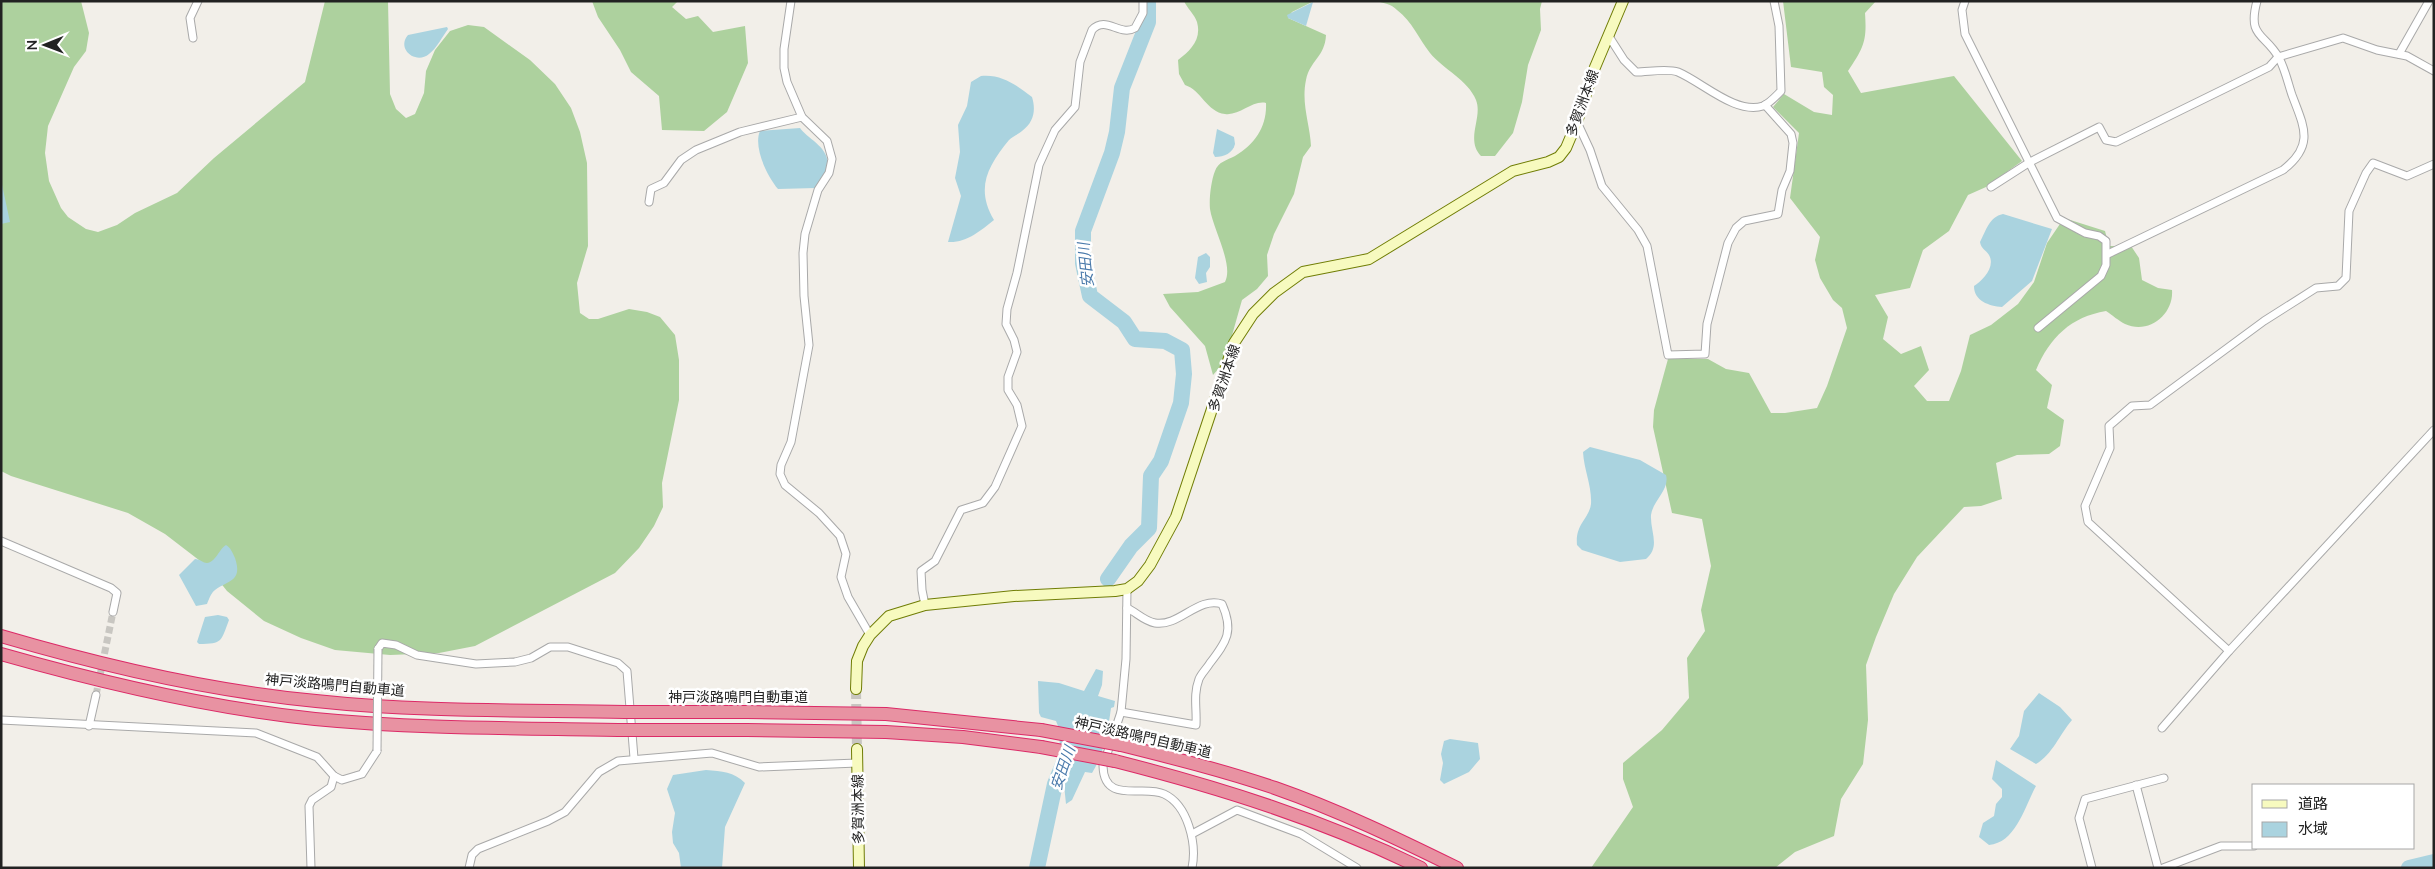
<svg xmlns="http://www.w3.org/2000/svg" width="2435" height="869" font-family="'Nunito Sans','Noto Sans JP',sans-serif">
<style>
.forest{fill:#add19e}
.water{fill:#aad3df}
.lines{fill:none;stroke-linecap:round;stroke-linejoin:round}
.river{stroke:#aad3df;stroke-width:16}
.street-tunnel{stroke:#c8c6c1;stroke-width:7;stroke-dasharray:7 3.5;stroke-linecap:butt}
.secondary-tunnel{stroke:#c8c6c1;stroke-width:10;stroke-dasharray:10 5;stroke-linecap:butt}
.street-casing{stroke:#a9a9a9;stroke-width:9}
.secondary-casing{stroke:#707d05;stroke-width:12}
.highway-casing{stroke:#dc2a67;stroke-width:14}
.street{stroke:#fff;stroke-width:7}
.secondary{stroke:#f7fabf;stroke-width:10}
.highway{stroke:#e892a2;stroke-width:12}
.street-bridge-casing{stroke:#a9a9a9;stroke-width:9;stroke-linecap:butt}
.highway-bridge-casing{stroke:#dc2a67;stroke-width:14;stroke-linecap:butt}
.street-bridge{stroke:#fff;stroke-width:7}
.highway-bridge{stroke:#e892a2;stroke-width:12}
.labels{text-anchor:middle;stroke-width:5;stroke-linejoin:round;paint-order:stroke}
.street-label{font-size:14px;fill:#222;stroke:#fff}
.water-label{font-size:15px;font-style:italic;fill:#4a7aab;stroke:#fff}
</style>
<rect width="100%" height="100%" fill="#f2efe9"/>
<g class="forest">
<path d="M1,1H81L89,33L86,51L74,67L48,126L45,153L49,181L61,208L68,217L86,229L98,232L117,225L135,213L177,193L214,158L305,82L325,1H388L390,94L396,109L406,118L415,114L424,93L426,71L435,50L450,31L468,25L484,27L530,60L555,84L571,108L580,132L587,163L588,246L577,283L580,313L589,319H598L629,309L647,312L660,317L675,335L679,360V400L662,483L663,507L654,526L639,548L615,573L475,646L439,653L390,655L335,650L301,638L264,621L227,591L208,567L165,534L128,513L11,476L1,471Z"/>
<path d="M592,1H678L672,7L686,19L698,16L713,32L745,26L748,63L727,112L704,131L662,130L659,96L631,72L620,50L598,17Z"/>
<path d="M1184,1H1314L1292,12L1288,18L1326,35C1325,57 1310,60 1306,80C1301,104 1310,124 1311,146L1303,157L1294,194L1274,234L1267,255L1268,276L1257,289L1242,300L1227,353L1220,367L1213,375L1205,346L1170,307L1163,294L1198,292L1225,282C1234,265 1213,229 1210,209C1209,199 1211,181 1215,171C1218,162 1227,160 1235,156C1255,144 1267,127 1266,103C1252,100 1240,116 1225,114C1207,112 1201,90 1185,85L1179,74L1178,60C1190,51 1202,40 1197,22C1195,15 1187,8 1184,1Z"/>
<path d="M1376,1H1542L1540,9L1541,30L1528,65L1522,102L1513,133L1495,156H1481C1465,139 1483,118 1476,100C1468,80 1443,69 1430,53C1419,39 1412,21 1397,10C1391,4 1384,3 1376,1Z"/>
<path d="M1783,1H1876L1865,13C1867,41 1864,47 1848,71L1861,93L1954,76L2022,161L1986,187L1968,195L1949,231L1923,250L1910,288L1875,295L1888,317L1883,339L1901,354L1921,346L1929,370L1914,386L1927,401H1949L1961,371L1970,335L1991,325L2018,304L2034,282L2047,243L2064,218L2105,231L2109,246H2131L2139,258L2142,280L2158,288L2172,290C2174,314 2149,335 2125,324C2119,321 2112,315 2106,311C2071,317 2050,337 2036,370L2052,385L2047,408L2064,420L2060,446L2049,454L2017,455L1996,463L2002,499L1981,506L1964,507L1917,557L1894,594L1876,637L1866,665L1868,720L1863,764L1841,799L1834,836L1795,852L1775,868H1591L1633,807L1623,779V763L1662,730L1689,698L1687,658L1705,631L1701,610L1711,566L1702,519L1672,513L1653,427L1654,410L1668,359H1708L1726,369L1749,373L1771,413H1785L1817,408L1827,386L1847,328L1842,308L1833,300L1820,278L1815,260L1820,237L1790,198L1799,133L1773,107L1784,94L1814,112L1832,115L1833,95L1824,87L1822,72L1791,67Z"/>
</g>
<g class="water">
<path d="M1313,2L1306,26L1288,18L1287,15Z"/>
<path d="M447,27L448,29C442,37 437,48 429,54C416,65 396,49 408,35Z"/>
<path d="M981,76C1002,74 1016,85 1032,97C1036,110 1034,122 1022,131C1019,134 1013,136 1009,140C988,166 975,188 994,220C980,231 967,243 948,242L961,196L955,178L960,152L958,125L967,106L971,82Z"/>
<path d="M800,128C807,139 834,149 826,170C824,177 818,182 816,188L778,189C767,176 753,147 760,131Z"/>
<path d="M1217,129L1234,137L1235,144C1233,153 1224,157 1215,157L1213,153Z"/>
<path d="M1,180L10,222L1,224Z"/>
<path d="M2003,214L2052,229L2032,281L2002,307C1989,306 1974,301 1974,286C1982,281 1996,267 1989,255C1986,250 1981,249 1980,242C1986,231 1989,217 2003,214Z"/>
<path d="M1206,253L1210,257V267L1206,273L1207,282L1199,284L1195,278L1198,257Z"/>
<path d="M1590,447L1640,460L1666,475C1670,490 1653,500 1651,515C1650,531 1661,547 1646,559L1620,562L1582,550L1577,545C1575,524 1589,519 1591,504C1592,486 1584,470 1583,452Z"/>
<path d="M226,545C231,548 232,552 235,558C243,582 228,580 215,590C211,593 209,599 207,604L196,606L179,575L195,559C200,559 203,563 207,563C215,563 220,548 226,545Z"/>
<path d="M218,615L227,617L229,620C221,641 223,644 199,644L197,642L205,617Z"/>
<path d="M1096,669L1103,671L1102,685L1098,696L1115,701L1114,707L1111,708C1108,730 1104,754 1092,773L1085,772L1072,800L1066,804L1058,726L1056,721L1041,717L1039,713L1038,681L1059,683L1084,691Z"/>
<path d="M2039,693L2060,707L2072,720C2060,734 2052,755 2036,764L2010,749L2019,736L2024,711Z"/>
<path d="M1450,739L1478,743L1480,759L1469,772L1444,784L1440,780L1443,763L1441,754L1444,741Z"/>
<path d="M1996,760L2036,786C2025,806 2016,843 1989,845L1979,837L1983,823L1994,816L1996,804L2002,797V789L1992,779Z"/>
<path d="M706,770C722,771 734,772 745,783L725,827L722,868H681L679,853L673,843L672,832L675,813L667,789L673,775Z"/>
</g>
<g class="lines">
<g class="river">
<path d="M1108,579L1131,546L1149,528L1151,476L1161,461L1181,403L1184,374L1182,350L1165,341L1135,339L1124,322L1090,296L1083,263V231L1112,153L1117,132L1122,88L1148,22V1"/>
<path d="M1037,868L1055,784L1069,750"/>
<path d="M2409,868L2434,862"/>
</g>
<path class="street-tunnel" d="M96,695L113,612"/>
<path class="secondary-tunnel" d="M856,689L857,749"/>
<defs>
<g id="street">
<path d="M791,1L784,49V68L787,82L802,117L827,141L832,159L829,173L818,190L805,234L803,253L804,296L809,345L791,442L781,465L780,474L785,485L819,513L840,536L846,554L841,577L848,597L870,635"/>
<path d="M1965,1L1962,10L1965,34L2057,218L2085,233L2099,236L2106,241V265L2101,276L2038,328"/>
<path d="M1608,35L1624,60L1636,72C1648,72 1667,68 1678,72C1702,82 1736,115 1763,106C1770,103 1776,96 1781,91L1779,26L1774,1"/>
<path d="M193,38L190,18L198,1"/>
<path d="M2399,54L2429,1"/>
<path d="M1577,122L1590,150L1602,186L1638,230L1647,246L1668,355L1705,354L1707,324L1728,243L1736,228L1744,221L1778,214L1782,190L1790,171L1793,143L1791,134L1765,105"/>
<path d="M1991,187L2030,162L2099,127L2106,140L2116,142L2269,67L2278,57L2343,38L2377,50L2407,56L2434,71"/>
<path d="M649,202L651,189L664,183L681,160L696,150L740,132L802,117"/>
<path d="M2108,254L2283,170C2315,145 2304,127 2292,95C2288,83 2285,69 2279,58C2265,33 2247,38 2257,1"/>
<path d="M1,541L111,588L117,593L113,612"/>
<path d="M1127,589L1126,659L1121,712L1103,766C1104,805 1143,784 1164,794C1188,805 1197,844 1192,868"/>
<path d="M925,605L922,590L921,571L935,561L961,510L983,503L995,487L1022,426L1017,405L1008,390V377L1017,352L1014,340L1006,324L1007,309L1017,273L1039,165L1055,130L1075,107L1080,62L1092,30C1106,15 1120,37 1135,28L1143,13V1"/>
<path d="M378,649L382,643L396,645L417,655L476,664L515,662L531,658L550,647H568L618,663L627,671L634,758"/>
<path d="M2229,651L2088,522L2085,506L2110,448L2109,426L2132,406L2150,405L2264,321L2316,288L2338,286L2346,278L2349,211L2366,173L2373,163L2407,176L2434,164"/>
<path d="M1121,712L1196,725C1197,709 1193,695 1199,679C1201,674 1207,668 1210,663C1227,641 1234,631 1222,604C1198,596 1179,627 1155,623C1144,621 1136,612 1127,608"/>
<path d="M1,720L256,733L317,757L334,776L342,780L362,774L377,751"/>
<path d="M89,726L96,695"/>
<path d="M2162,728L2229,651L2434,430"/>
<path d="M2136,785L2158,868"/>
<path d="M1192,834L1237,810L1301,834L1357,868"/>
<path d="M311,868L309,806L312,800L331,787L334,776"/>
<path d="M469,868L472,855L478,849L548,821L565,812L599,772L618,761L712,753L759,767L857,763"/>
<path d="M2092,868L2079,818L2085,799L2164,778"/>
<path d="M2163,868L2221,846H2254"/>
</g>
<g id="secondary">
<path d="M856,689L857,661L863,646L870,635L889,616L925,605L1014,596L1115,591L1127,589L1138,581L1150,565L1176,517L1234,343L1253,314L1274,293L1303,272L1369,259L1513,171L1548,162L1559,157L1566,148L1577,122L1593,72L1623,1"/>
<path d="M857,749L859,868"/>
</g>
<g id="highway">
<path d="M1,636C103,666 209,691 316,701C418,712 522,710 625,712"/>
<path d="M1,654C103,683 209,708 315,719C417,729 521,728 624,730"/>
<path d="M747,712L886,714L1041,730"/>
<path d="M747,730L886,732L963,737L1041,747"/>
<path d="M1121,745C1173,758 1225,771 1275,788C1338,810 1398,839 1457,868"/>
<path d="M1115,761C1221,788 1323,820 1421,868"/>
</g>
</defs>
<use href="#street" class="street-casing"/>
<use href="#secondary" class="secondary-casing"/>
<use href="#highway" class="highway-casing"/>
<use href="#street" class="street"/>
<use href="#secondary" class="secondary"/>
<use href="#highway" class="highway"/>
<defs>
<path id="street-bridge" d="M377,751L378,649"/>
<g id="highway-bridge">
<path d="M625,712H747"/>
<path d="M624,730H747"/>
<path d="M1041,730L1121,745"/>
<path d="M1041,747L1115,761"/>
</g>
</defs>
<use href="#street-bridge" class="street-bridge-casing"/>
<use href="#highway-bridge" class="highway-bridge-casing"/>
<use href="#street-bridge" class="street-bridge"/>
<use href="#highway-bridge" class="highway-bridge"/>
</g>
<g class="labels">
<g class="street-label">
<text transform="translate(1582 103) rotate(-70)" y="5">多賀洲本線</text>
<text transform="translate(1224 378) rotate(-71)" y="5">多賀洲本線</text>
<text transform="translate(335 685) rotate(5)" y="5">神戸淡路鳴門自動車道</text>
<text x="738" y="702">神戸淡路鳴門自動車道</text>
<text transform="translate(1143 737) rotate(13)" y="5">神戸淡路鳴門自動車道</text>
<text transform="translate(858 809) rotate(-91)" y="5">多賀洲本線</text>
</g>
<g class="water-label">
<text transform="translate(1086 265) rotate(-96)" y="5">安田川</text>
<text transform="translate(1063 768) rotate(-71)" y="5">安田川</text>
</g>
</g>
<rect width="2435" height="869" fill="none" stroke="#222222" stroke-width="5"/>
<rect x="2252" y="784" width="162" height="65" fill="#ffffff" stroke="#a7a7a7"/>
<rect x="2262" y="800" width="25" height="8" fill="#f7fabf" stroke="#a7a7a7"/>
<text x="2298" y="809" font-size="15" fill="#222222">道路</text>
<rect x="2262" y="822" width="25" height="15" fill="#aad3df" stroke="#a7a7a7"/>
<text x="2298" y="834" font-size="15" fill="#222222">水域</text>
<g transform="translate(45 45) rotate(269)" stroke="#ffffff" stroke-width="4" paint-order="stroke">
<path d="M0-4L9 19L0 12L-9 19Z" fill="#222222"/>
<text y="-8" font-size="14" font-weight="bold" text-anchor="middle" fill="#222222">N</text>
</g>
</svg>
